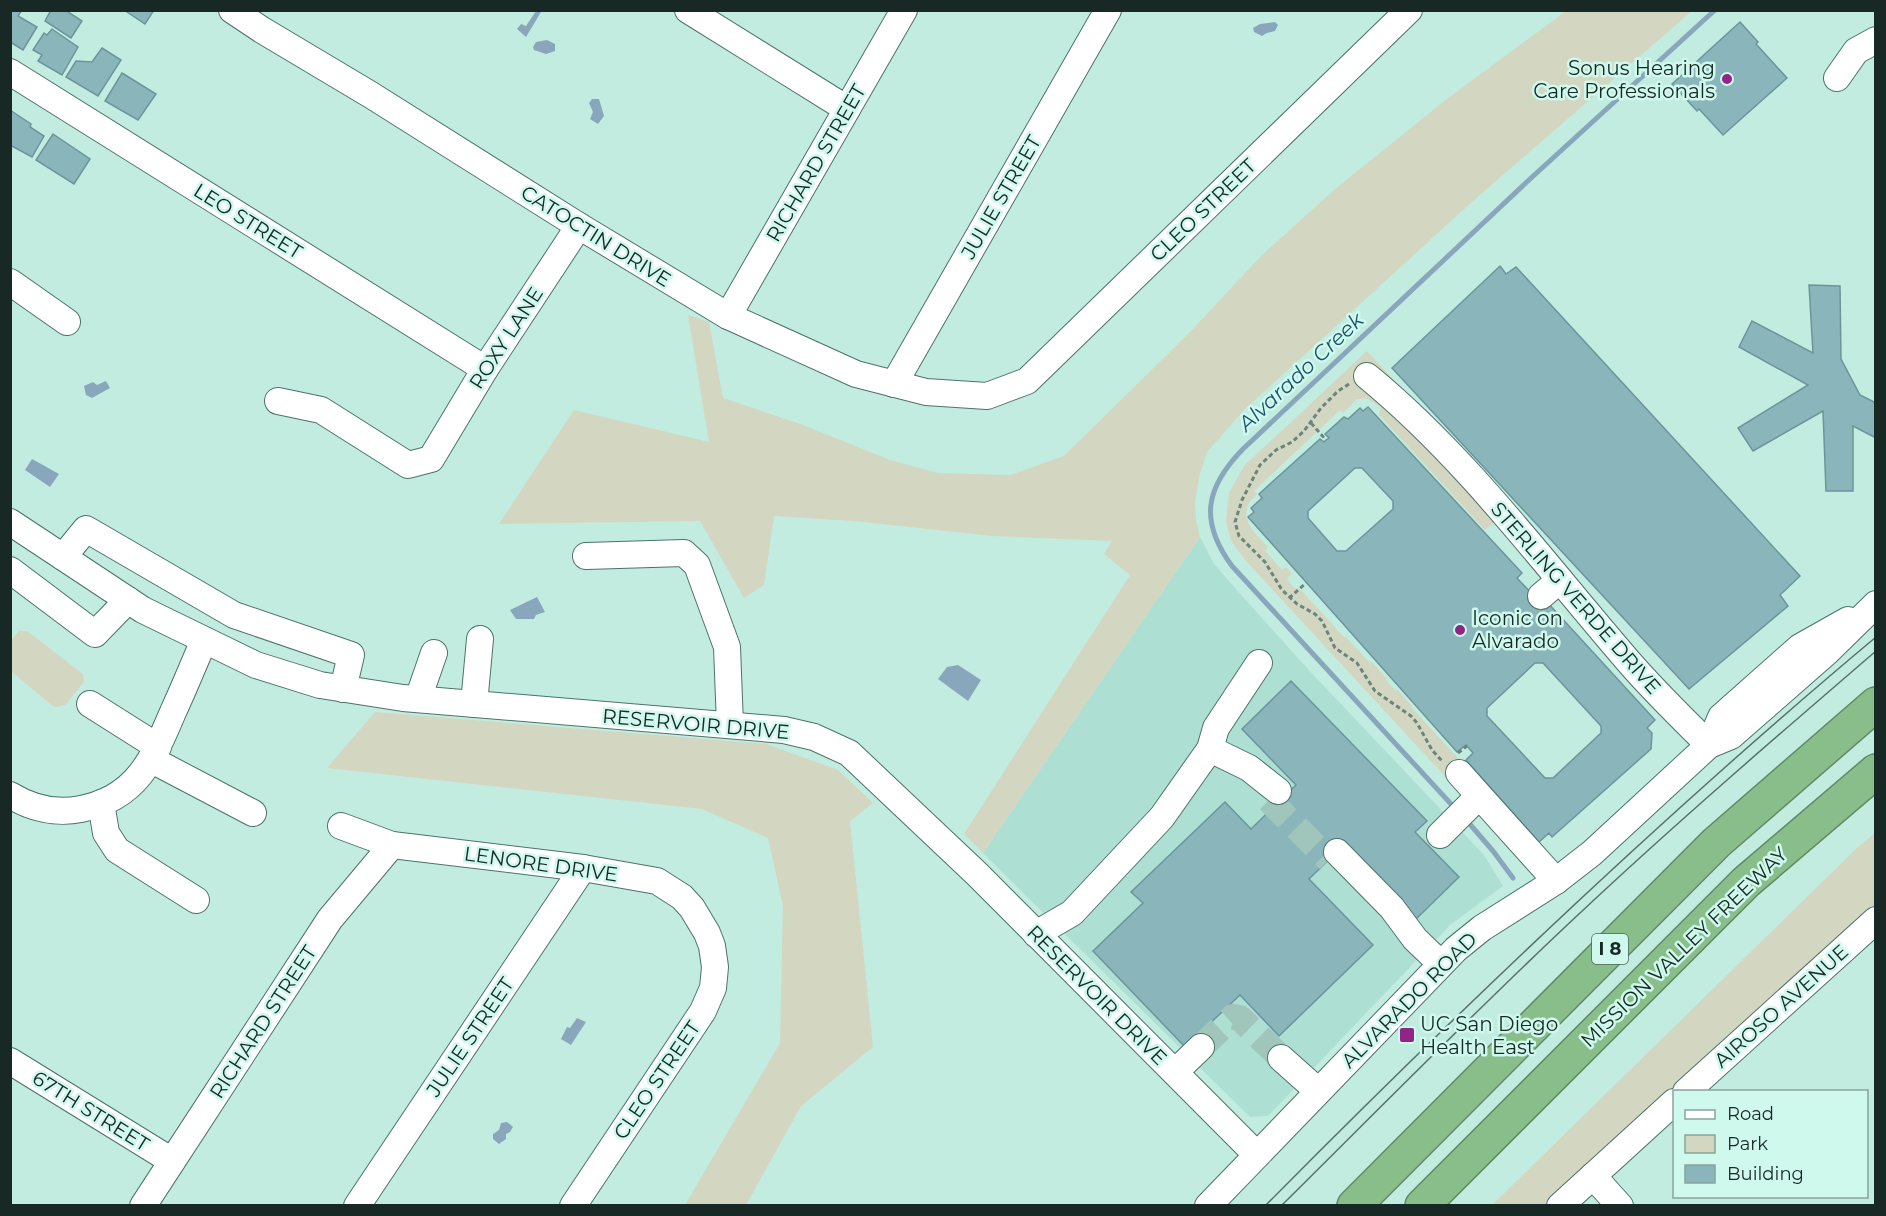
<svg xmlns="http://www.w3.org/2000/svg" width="1886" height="1216" font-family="Montserrat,sans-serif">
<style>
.built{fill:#ade0d2}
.green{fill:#d3d6c0}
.water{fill:#89a7bc}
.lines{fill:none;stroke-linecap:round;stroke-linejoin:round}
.stream{stroke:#89a7bc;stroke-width:5}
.building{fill:#8ab5bb;stroke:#6b959b;stroke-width:1.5;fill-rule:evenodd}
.minor-tunnel{stroke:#a0c5ba;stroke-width:26;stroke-dasharray:26 13;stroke-linecap:butt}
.minor-casing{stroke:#4c7369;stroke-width:28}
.highway-casing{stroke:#618a67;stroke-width:36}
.path{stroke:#69857e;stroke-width:3;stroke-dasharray:4.5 3;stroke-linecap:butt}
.minor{stroke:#fff;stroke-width:26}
.highway{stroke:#89be8b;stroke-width:33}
.tram{stroke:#58726b;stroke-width:1.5}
.poi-dot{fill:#902588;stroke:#cff9ed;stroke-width:2}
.labels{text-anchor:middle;stroke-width:5;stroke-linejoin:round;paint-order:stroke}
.shield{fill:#cff9ed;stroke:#4f6760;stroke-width:1.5}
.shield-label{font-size:18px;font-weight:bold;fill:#182824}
.poi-label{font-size:20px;fill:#182824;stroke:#cff9ed;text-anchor:start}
.street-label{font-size:20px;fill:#182824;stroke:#cff9ed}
.water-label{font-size:21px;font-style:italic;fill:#1c5170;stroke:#cff9ed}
</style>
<rect width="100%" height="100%" fill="#c2ece0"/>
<path class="built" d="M1200,537L1214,564L1235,588L1305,666L1484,855L1503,886L1450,925L1268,1116L1250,1117L983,853Z"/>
<g class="green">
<path d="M1566,11H1692L1473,201L1245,409L1207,452L1199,477L1195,503L1196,520L1200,537L983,853L964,834L1130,575L1104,554L1112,541L992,536L854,521L774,516L764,585L744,598L700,521L499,524L574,410L709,442L688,315L709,322L723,398L803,425L890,460L938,473L1010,475L1064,456L1190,332L1262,255L1334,190L1443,102Z"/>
<path d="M1367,351L1512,508L1485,530L1379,415L1381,407L1367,399H1357L1343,413L1340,410L1254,491L1257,494C1234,515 1252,530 1268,547L1265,551L1282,570L1286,567L1292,574L1287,579L1293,587L1301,590L1343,636L1347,638L1370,663L1372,662L1387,679L1386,680L1396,691L1397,689L1412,706L1411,707L1550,858L1528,866L1246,561L1231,541L1226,522L1229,493L1244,466Z"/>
<path d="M19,631H27L83,674L84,682L65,705L54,707L11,671V641Z"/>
<path d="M375,712L766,744L838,770L873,803L850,821L873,1047L801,1106L746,1205H685L780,1043L783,906L768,838L702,809L327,768Z"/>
<path d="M1875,833V905L1752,1021L1547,1205L1491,1206L1855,850Z"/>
</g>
<g class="water">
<path d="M536,11L541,12L526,37L517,29L521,24L526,26Z"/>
<path d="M1275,22L1278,25L1275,31L1267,33L1262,36L1254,32L1253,28L1260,24Z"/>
<path d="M547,40L555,44V51L546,54L534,50L533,47L536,42Z"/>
<path d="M592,99H599L604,116L598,124L590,119L593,112L589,103Z"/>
<path d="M106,381L110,388L92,398L86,395L84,386L93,382L97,385Z"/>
<path d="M32,459L59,474L50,487L25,470Z"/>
<path d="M537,597L545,612L536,615L534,619H516L510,610Z"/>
<path d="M958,665L981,680L968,701L938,679L947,667Z"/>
<path d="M577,1018L586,1022L571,1045L561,1039L567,1027L570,1028Z"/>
<path d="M507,1122L513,1127L510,1132L506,1134V1139L499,1144L493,1139V1134L499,1130L501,1123Z"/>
</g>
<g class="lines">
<g class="stream">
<path d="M1451,804L1232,566C1199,521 1205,488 1243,449L1530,179L1715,10"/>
<path d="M1468,822L1493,851L1513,878"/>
</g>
</g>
<g class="building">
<path d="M10,10H22L18,16L37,27L23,50L10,42Z"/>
<path d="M51,10H65L82,21L71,38L45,21Z"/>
<path d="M124,10H154L145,24Z"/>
<path d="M1740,22L1758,42L1756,44L1787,78L1723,135L1699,109L1697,111L1672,84Z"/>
<path d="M52,29L78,47L62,75L38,61L42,55L33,50L44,33L47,35Z"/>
<path d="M102,48L121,60L98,96L66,77L76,61L92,62Z"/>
<path d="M122,73L156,94L138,120L105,101Z"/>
<path d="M10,110L31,124L30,127L44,136L32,157L10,145Z"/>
<path d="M53,134L90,159L74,184L36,160Z"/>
<path d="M1500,266L1506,274L1516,267L1800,576L1780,595L1788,606L1689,689L1392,368Z"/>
<path d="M1809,285L1840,286L1841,359L1860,395L1876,403V438L1853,426V491H1826L1823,411L1753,451L1738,428L1808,385L1739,347L1752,321L1813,353Z"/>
<path d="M1368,407L1522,573L1517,578L1533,595L1537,591L1655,720L1647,728L1652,733L1651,749L1552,837L1549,833L1539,842L1466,760L1473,753L1467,746L1466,745L1457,752L1248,517L1254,512L1251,508L1262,498L1259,494L1320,439L1324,442L1326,440L1329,438L1325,434L1344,417L1348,419L1360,408L1363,411ZM1355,468H1362L1393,501V509L1346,551H1337L1308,518V511ZM1535,663H1543L1601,726V733L1553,778H1545L1487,716V708Z"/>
<path d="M1291,681L1427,821L1415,832L1459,877L1415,920L1343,846L1309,879L1373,945L1279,1036L1240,995L1185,1047L1093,951L1143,903L1131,892L1225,802L1251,829L1296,785L1242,729Z"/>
</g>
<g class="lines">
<g class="minor-tunnel">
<path d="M1269,800L1329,860"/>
<path d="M1201,1047L1233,1017L1240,1018L1281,1058"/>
</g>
<defs>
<g id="minor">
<path d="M232,10L262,30L371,95L579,226L728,316L856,374L926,392L987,396L1027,381L1409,10"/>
<path d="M688,10L847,109"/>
<path d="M10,72L485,369"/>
<path d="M1837,78L1856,51L1876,40"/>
<path d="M10,282L67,322"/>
<path d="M728,316L904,10"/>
<path d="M1367,376C1467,458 1545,565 1629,662C1654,691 1682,718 1709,745"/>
<path d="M894,384L1108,10"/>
<path d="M278,401L321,410L408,465L431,459L485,369L579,226"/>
<path d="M10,522L143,610L256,665L320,685L403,698L784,730L814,737L849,753L977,874L1257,1155"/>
<path d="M586,556L684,553L697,565L727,647L730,725"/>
<path d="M63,557L86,529L234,615L351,655L343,689"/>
<path d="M10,570L95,634L128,600"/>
<path d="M1541,596L1560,580"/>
<path d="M418,699L434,653"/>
<path d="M90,704L158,747"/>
<path d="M474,704L480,639"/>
<path d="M1709,745L1721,717L1800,647L1848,620"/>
<path d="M1210,749L1249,768L1278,791"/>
<path d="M152,760L253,813"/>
<path d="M1459,773L1556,881"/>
<path d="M10,795C31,808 56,814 81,809C137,798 153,759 173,712C184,688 194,664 204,640"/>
<path d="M101,803L106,833L117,850L196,900"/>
<path d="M341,826L392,845L583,868L657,881L682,897L692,908L707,933L712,946L715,967L713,988L703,1011L573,1206"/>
<path d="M1440,835L1479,796"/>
<path d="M1337,852L1392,908L1415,939L1441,964"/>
<path d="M1036,934L1072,913L1162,817L1210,749L1216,728L1259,663"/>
<path d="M1281,1058L1318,1091"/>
<path d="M10,1061L172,1161"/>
<path d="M1175,1072L1201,1047"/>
<path d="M1686,1092L1876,920"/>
<path d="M1593,1176L1620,1206"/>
<path d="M143,1206L330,919L392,845"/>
<path d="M357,1206L583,868"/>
<path d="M1208,1206L1456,949L1482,928L1556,881L1592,853L1709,745L1731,736L1827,652L1876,604"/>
<path d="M1560,1206L1674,1102"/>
</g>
<g id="highway">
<path d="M1354,1206L1716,843L1876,704"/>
<path d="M1422,1206L1746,882L1876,771"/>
</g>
</defs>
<use href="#minor" class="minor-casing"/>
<use href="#highway" class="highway-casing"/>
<g class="path">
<path d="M1349,384L1338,391L1321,408L1304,431L1292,442L1276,450L1260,465L1242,500L1235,522L1239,536L1265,562L1282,590L1297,604L1315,614L1322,621L1335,648L1357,663L1375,691L1411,716L1417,723L1432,750L1442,761"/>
<path d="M1311,423L1326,440"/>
<path d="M1289,598L1306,583"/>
<path d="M1458,753L1467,746"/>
</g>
<use href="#minor" class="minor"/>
<use href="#highway" class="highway"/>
<g class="tram">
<path d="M1265,1206C1461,1008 1662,816 1876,637"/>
<path d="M1281,1206C1380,1108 1478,1008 1580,913C1676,823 1776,737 1876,651"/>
</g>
</g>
<g class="poi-dot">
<circle cx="1727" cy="79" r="6"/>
<circle cx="1460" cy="630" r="6"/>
<rect x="1399" y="1027" width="16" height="16" rx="3"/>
</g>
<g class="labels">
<rect class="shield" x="1592" y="934" width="36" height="30" rx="4.5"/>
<g class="shield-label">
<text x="1610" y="955">I 8</text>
</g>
<g class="poi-label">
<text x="1715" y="75" text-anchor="end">Sonus Hearing<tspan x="1715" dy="23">Care Professionals</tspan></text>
<text x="1472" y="625">Iconic on<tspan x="1472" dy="23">Alvarado</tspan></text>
<text x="1420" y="1031">UC San Diego<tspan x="1420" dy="23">Health East</tspan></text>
</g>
<g class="street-label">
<text transform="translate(816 163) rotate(-60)" y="7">RICHARD STREET</text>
<text transform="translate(1001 197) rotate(-60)" y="7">JULIE STREET</text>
<text transform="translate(1203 210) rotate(-44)" y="7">CLEO STREET</text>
<text transform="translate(248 221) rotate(32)" y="7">LEO STREET</text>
<text transform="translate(596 236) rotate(32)" y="7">CATOCTIN DRIVE</text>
<text transform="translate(506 338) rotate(-57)" y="7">ROXY LANE</text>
<text transform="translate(1576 598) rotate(49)" y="7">STERLING VERDE DRIVE</text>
<text transform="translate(696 724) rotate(5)" y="7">RESERVOIR DRIVE</text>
<text transform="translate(541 864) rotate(8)" y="7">LENORE DRIVE</text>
<text transform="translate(1684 947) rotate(-44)" y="7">MISSION VALLEY FREEWAY</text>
<text transform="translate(1097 995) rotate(45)" y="7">RESERVOIR DRIVE</text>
<text transform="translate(1409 1000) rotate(-45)" y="7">ALVARADO ROAD</text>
<text transform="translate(1781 1006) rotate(-42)" y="7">AIROSO AVENUE</text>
<text transform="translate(263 1022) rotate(-57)" y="7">RICHARD STREET</text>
<text transform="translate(470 1037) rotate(-56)" y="7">JULIE STREET</text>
<text transform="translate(657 1080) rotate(-56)" y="7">CLEO STREET</text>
<text transform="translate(91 1111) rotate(32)" y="7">67TH STREET</text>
</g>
<g class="water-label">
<text transform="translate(1301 372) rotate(-43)" y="7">Alvarado Creek</text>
</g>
</g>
<rect width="1886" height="1216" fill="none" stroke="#182824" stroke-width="24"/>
<rect x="1673" y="1090" width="195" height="108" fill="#cff9ed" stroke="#86a59d" stroke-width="1.5"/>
<rect x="1685" y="1110" width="30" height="9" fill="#ffffff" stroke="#86a59d" stroke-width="1.5"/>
<text x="1727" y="1120" font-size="18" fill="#182824">Road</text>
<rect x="1685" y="1135" width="30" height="18" fill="#d3d6c0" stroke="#86a59d" stroke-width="1.5"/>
<text x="1727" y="1150" font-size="18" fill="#182824">Park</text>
<rect x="1685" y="1165" width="30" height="18" fill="#8ab5bb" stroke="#86a59d" stroke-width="1.5"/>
<text x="1727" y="1180" font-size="18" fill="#182824">Building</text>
</svg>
